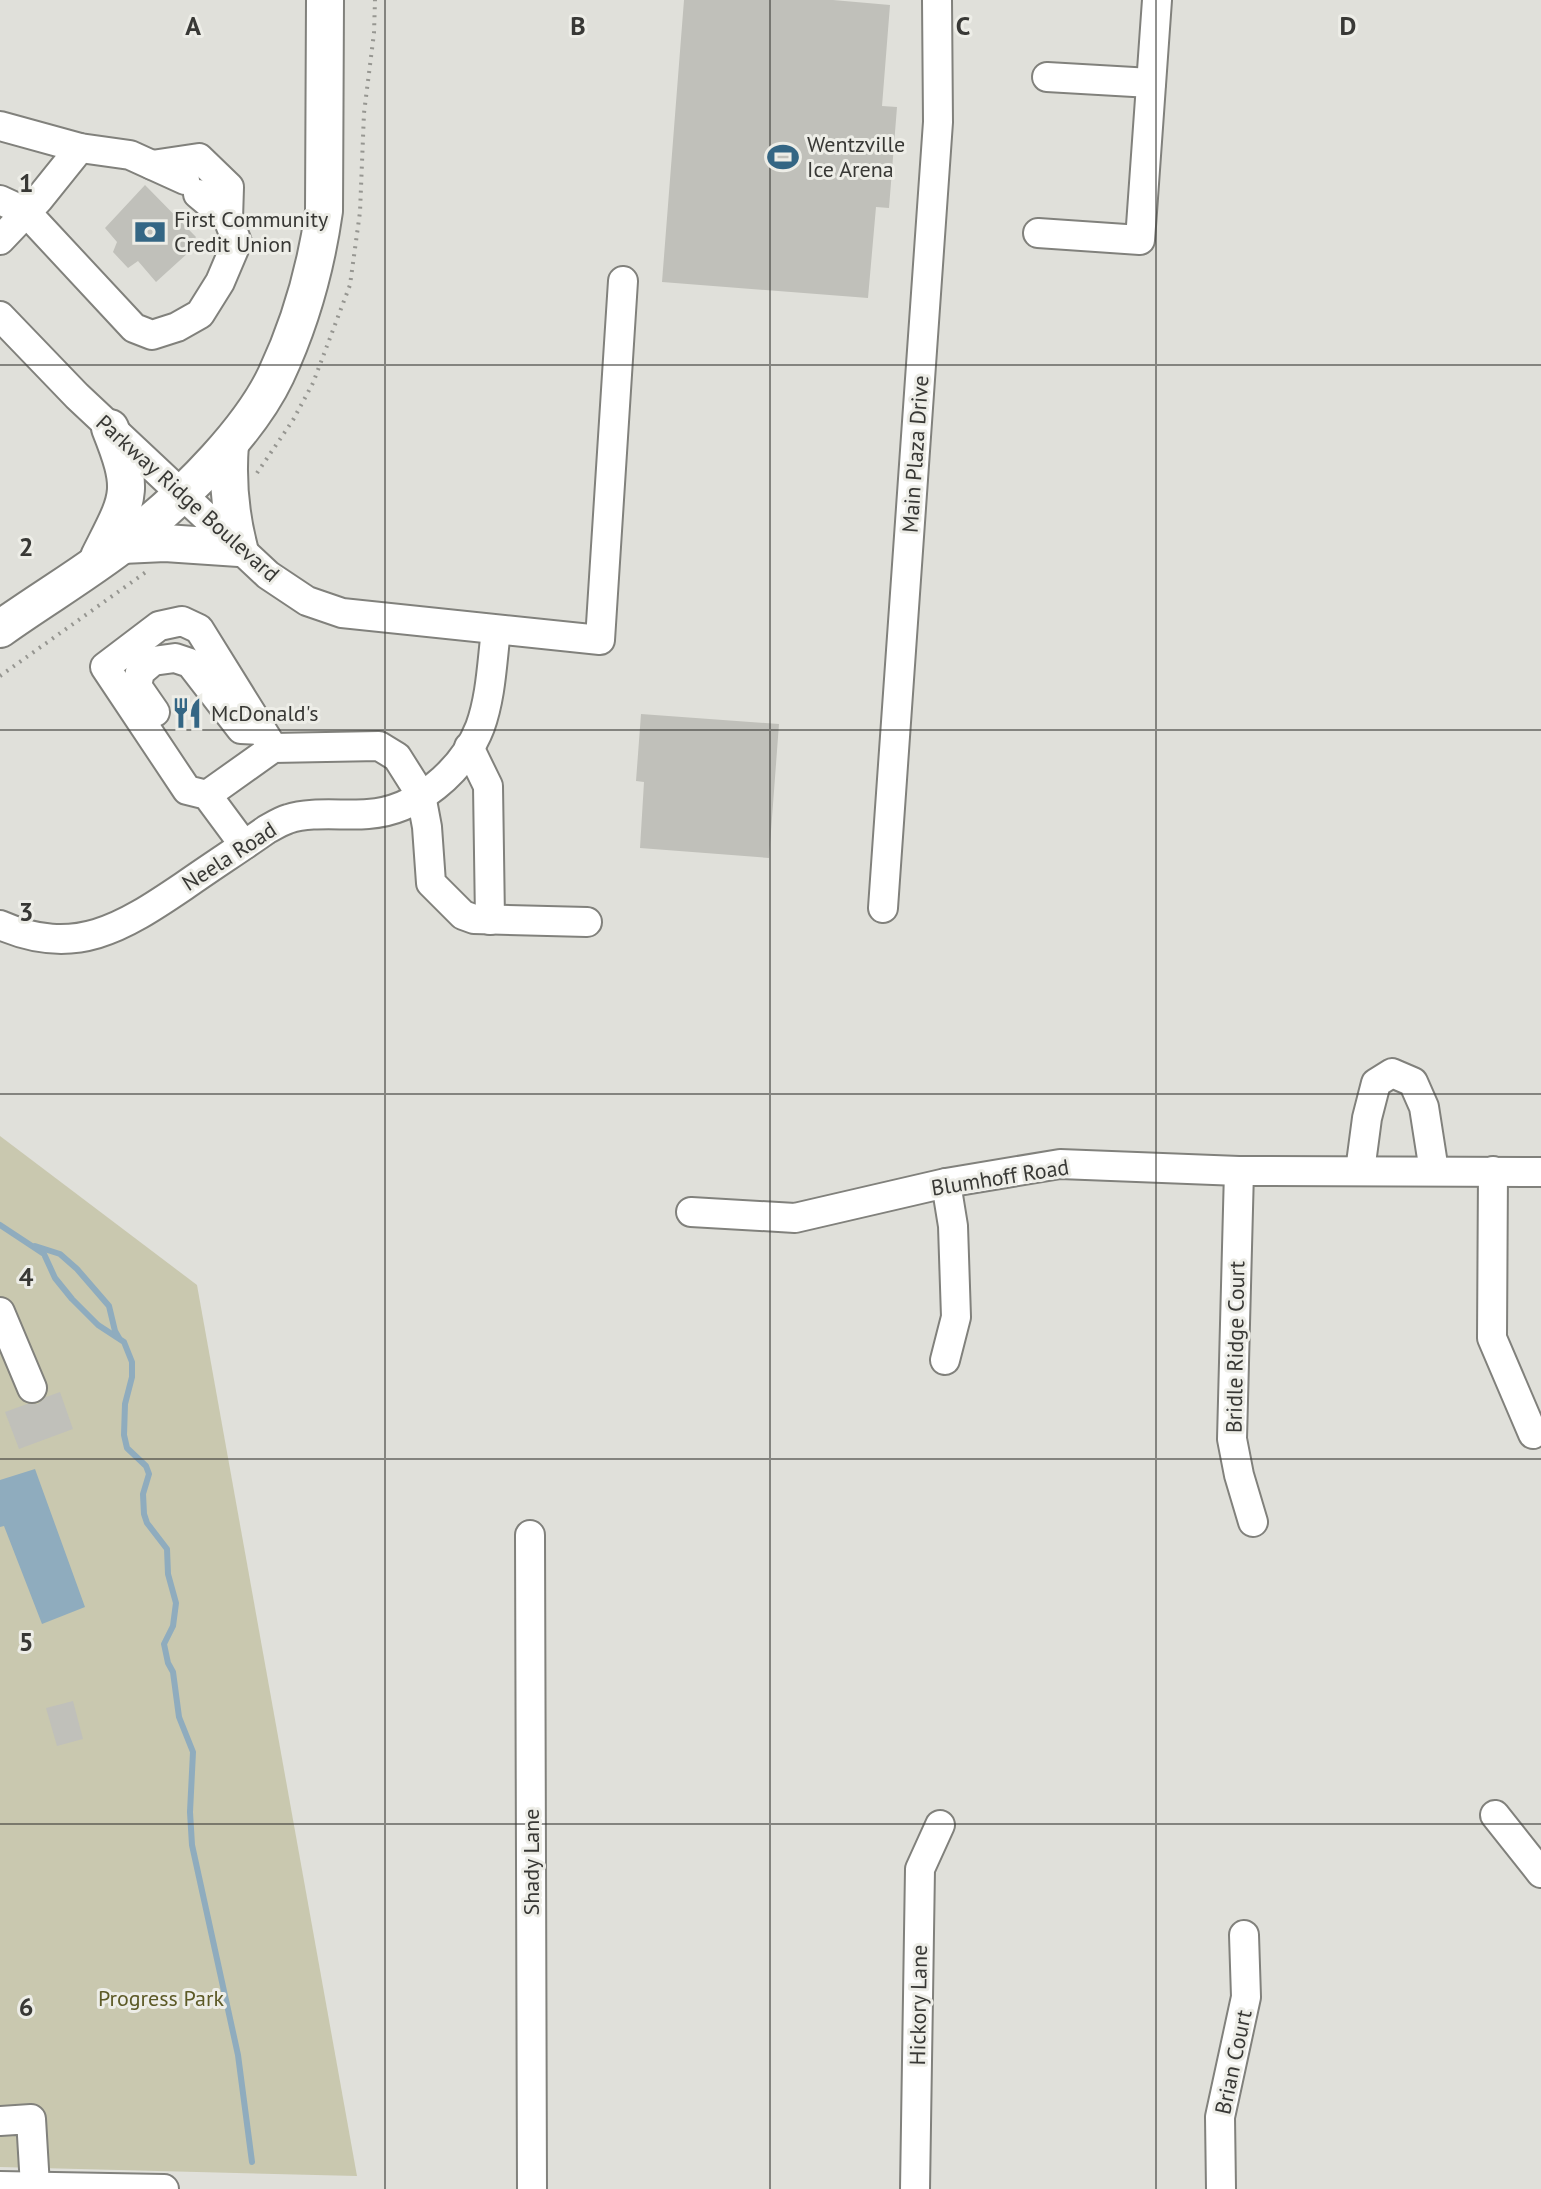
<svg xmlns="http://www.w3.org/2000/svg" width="1541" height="2189" font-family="'PT Sans',sans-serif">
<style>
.green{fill:#c9c8af}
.water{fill:#8facbe}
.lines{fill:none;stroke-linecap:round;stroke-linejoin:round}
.stream{stroke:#8facbe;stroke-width:6}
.building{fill:#c0c0ba}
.minor-casing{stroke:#81817c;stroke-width:32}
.major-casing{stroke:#81817c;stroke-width:40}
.path{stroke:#969691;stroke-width:4;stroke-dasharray:2 6;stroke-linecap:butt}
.minor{stroke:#fff;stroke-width:28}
.major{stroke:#fff;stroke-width:36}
.grid{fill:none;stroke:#383835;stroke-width:2;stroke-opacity:0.55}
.labels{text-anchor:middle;stroke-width:6;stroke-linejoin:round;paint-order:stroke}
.poi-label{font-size:22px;fill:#383835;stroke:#edede7;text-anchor:start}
.street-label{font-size:22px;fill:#383835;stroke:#edede7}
.park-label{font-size:22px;fill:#5c5926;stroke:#edede7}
.grid-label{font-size:26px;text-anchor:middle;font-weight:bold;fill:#383835;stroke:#edede7;stroke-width:6;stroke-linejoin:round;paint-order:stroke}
</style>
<rect width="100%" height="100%" fill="#e0e0da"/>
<path class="green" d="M0,1136L197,1285L357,2176L0,2167Z"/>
<path class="water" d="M35,1469L85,1607L42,1624L4,1526L0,1527V1480Z"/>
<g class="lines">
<g class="stream">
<path d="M0,1225L44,1254L55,1278L72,1299L98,1325L124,1342L132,1362V1377L125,1404L124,1435L127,1448L146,1466L149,1474L143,1494L144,1514L147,1523L167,1549L168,1574L176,1603L173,1626L164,1644L168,1663L173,1672L179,1717L193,1752L190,1812L192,1845L238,2055L252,2162"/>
<path d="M35,1246L60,1254L77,1269L109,1306L115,1331L119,1338"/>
</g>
</g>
<g class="building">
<path d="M684,0H833L890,5L882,106L897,107L889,208L876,207L868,298L662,282Z"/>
<path d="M145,185L196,237L188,249L189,252L156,282L138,261L128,268L113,252L117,242L105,228Z"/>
<path d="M641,714L779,724L769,858L640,848L644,782L636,781Z"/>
<path d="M60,1392L73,1429L19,1449L5,1412L27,1404H38L46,1397Z"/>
<path d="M73,1701L83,1739L57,1746L46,1708Z"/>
</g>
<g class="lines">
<defs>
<g id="minor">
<path d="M1047,77L1151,83"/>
<path d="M0,126L80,148L130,155L185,180"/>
<path d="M152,165L199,158L229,187L228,219"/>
<path d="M0,200L26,212L134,328L152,335L177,327L200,314L220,282L237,242L228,219L198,194"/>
<path d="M1038,233L1140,240L1157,0"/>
<path d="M0,240L39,199L80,148"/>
<path d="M0,316L77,396L268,575L307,601L342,613L600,640L623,281"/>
<path d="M155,712L137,686L140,672L153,661L175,658L190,663L241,729L259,730"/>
<path d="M469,747L488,786L490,920"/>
<path d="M207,795L273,748L379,746L397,757L421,795L427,827L431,883L463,915L474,919L587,922"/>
<path d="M244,845L207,795L187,790L105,667L159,626L182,621L199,629L273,748"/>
<path d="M883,908L938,122L937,0"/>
<path d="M0,925C75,958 122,928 184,886C211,867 239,849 266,830C273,826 281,821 288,819C311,811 344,816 368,814C416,811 463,771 480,727C491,697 492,662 496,630"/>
<path d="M1239,1171L1232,1439L1239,1475L1253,1522"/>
<path d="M1360,1171L1367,1118L1376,1083L1392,1073L1413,1082L1424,1107L1434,1171"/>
<path d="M1493,1171L1492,1338L1533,1434"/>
<path d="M691,1212L795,1218L946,1183L1060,1164L1239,1171L1541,1172"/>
<path d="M0,1312L32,1388"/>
<path d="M945,1360L956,1317L953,1226L946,1183"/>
<path d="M530,1535L532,2189"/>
<path d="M1495,1815L1541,1873"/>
<path d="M0,2121L31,2119L35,2186"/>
<path d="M0,2186L164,2189"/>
<path d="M915,2189L920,1869L940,1825"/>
<path d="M1221,2189L1220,2117L1246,1997L1244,1935"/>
</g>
<g id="major">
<path d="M122,545L165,543L239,548C230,513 227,481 230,444"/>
<path d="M99,557C129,497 136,493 110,428"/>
<path d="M0,629C46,596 97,567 140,531C188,492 250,430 276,375C300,324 316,267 324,211L325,0"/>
</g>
</defs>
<use href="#minor" class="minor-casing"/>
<use href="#major" class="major-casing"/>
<g class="path">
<path d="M257,473L293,420L313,383L350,285L360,212L364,113L374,33L375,0"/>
<path d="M0,676L146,572"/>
</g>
<use href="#minor" class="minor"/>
<use href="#major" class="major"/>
</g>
<path class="grid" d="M385,0V2189M770,0V2189M1156,0V2189M0,365H1541M0,730H1541M0,1094H1541M0,1459H1541M0,1824H1541"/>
<defs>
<symbol id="stadium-bare" viewBox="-9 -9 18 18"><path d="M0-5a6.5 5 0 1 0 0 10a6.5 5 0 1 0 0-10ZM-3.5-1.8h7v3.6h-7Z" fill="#346684" stroke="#edede7" stroke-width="2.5" paint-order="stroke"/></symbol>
<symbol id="bank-bare" viewBox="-9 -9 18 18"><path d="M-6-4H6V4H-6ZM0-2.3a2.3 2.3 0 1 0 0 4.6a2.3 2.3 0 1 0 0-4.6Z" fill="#346684" stroke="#edede7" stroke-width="2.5" paint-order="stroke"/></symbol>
<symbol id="restaurant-bare" viewBox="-9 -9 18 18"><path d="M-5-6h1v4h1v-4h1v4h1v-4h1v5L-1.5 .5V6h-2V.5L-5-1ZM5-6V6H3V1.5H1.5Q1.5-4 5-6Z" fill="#346684" stroke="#edede7" stroke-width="2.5" paint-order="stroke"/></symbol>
</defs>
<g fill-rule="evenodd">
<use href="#stadium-bare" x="761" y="135" width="44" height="44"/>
<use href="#bank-bare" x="128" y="210" width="44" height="44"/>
<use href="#restaurant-bare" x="165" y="691" width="44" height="44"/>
</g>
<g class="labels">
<g class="poi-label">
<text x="807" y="152">Wentzville<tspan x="807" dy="25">Ice Arena</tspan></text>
<text x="174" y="227">First Community<tspan x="174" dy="25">Credit Union</tspan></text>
<text x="211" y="721">McDonald's</text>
</g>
<g class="street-label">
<text transform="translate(915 454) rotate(-86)" y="8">Main Plaza Drive</text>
<text transform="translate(188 498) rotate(42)" y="8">Parkway Ridge Boulevard</text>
<text transform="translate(229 856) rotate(-33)" y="8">Neela Road</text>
<text transform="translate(1000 1177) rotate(-9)" y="8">Blumhoff Road</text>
<text transform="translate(1235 1347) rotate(-89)" y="8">Bridle Ridge Court</text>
<text transform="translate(531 1862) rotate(-90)" y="8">Shady Lane</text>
<text transform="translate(918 2005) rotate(-89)" y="8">Hickory Lane</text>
<text transform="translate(1233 2062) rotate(-78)" y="8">Brian Court</text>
</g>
<g class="park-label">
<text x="161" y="2006">Progress Park</text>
</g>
</g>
<g class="grid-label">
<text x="193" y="35">A</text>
<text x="578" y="35">B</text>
<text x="963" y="35">C</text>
<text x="1348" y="35">D</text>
<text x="26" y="192">1</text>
<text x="26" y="556">2</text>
<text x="26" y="921">3</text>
<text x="26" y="1286">4</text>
<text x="26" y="1651">5</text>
<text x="26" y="2016">6</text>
</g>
</svg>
